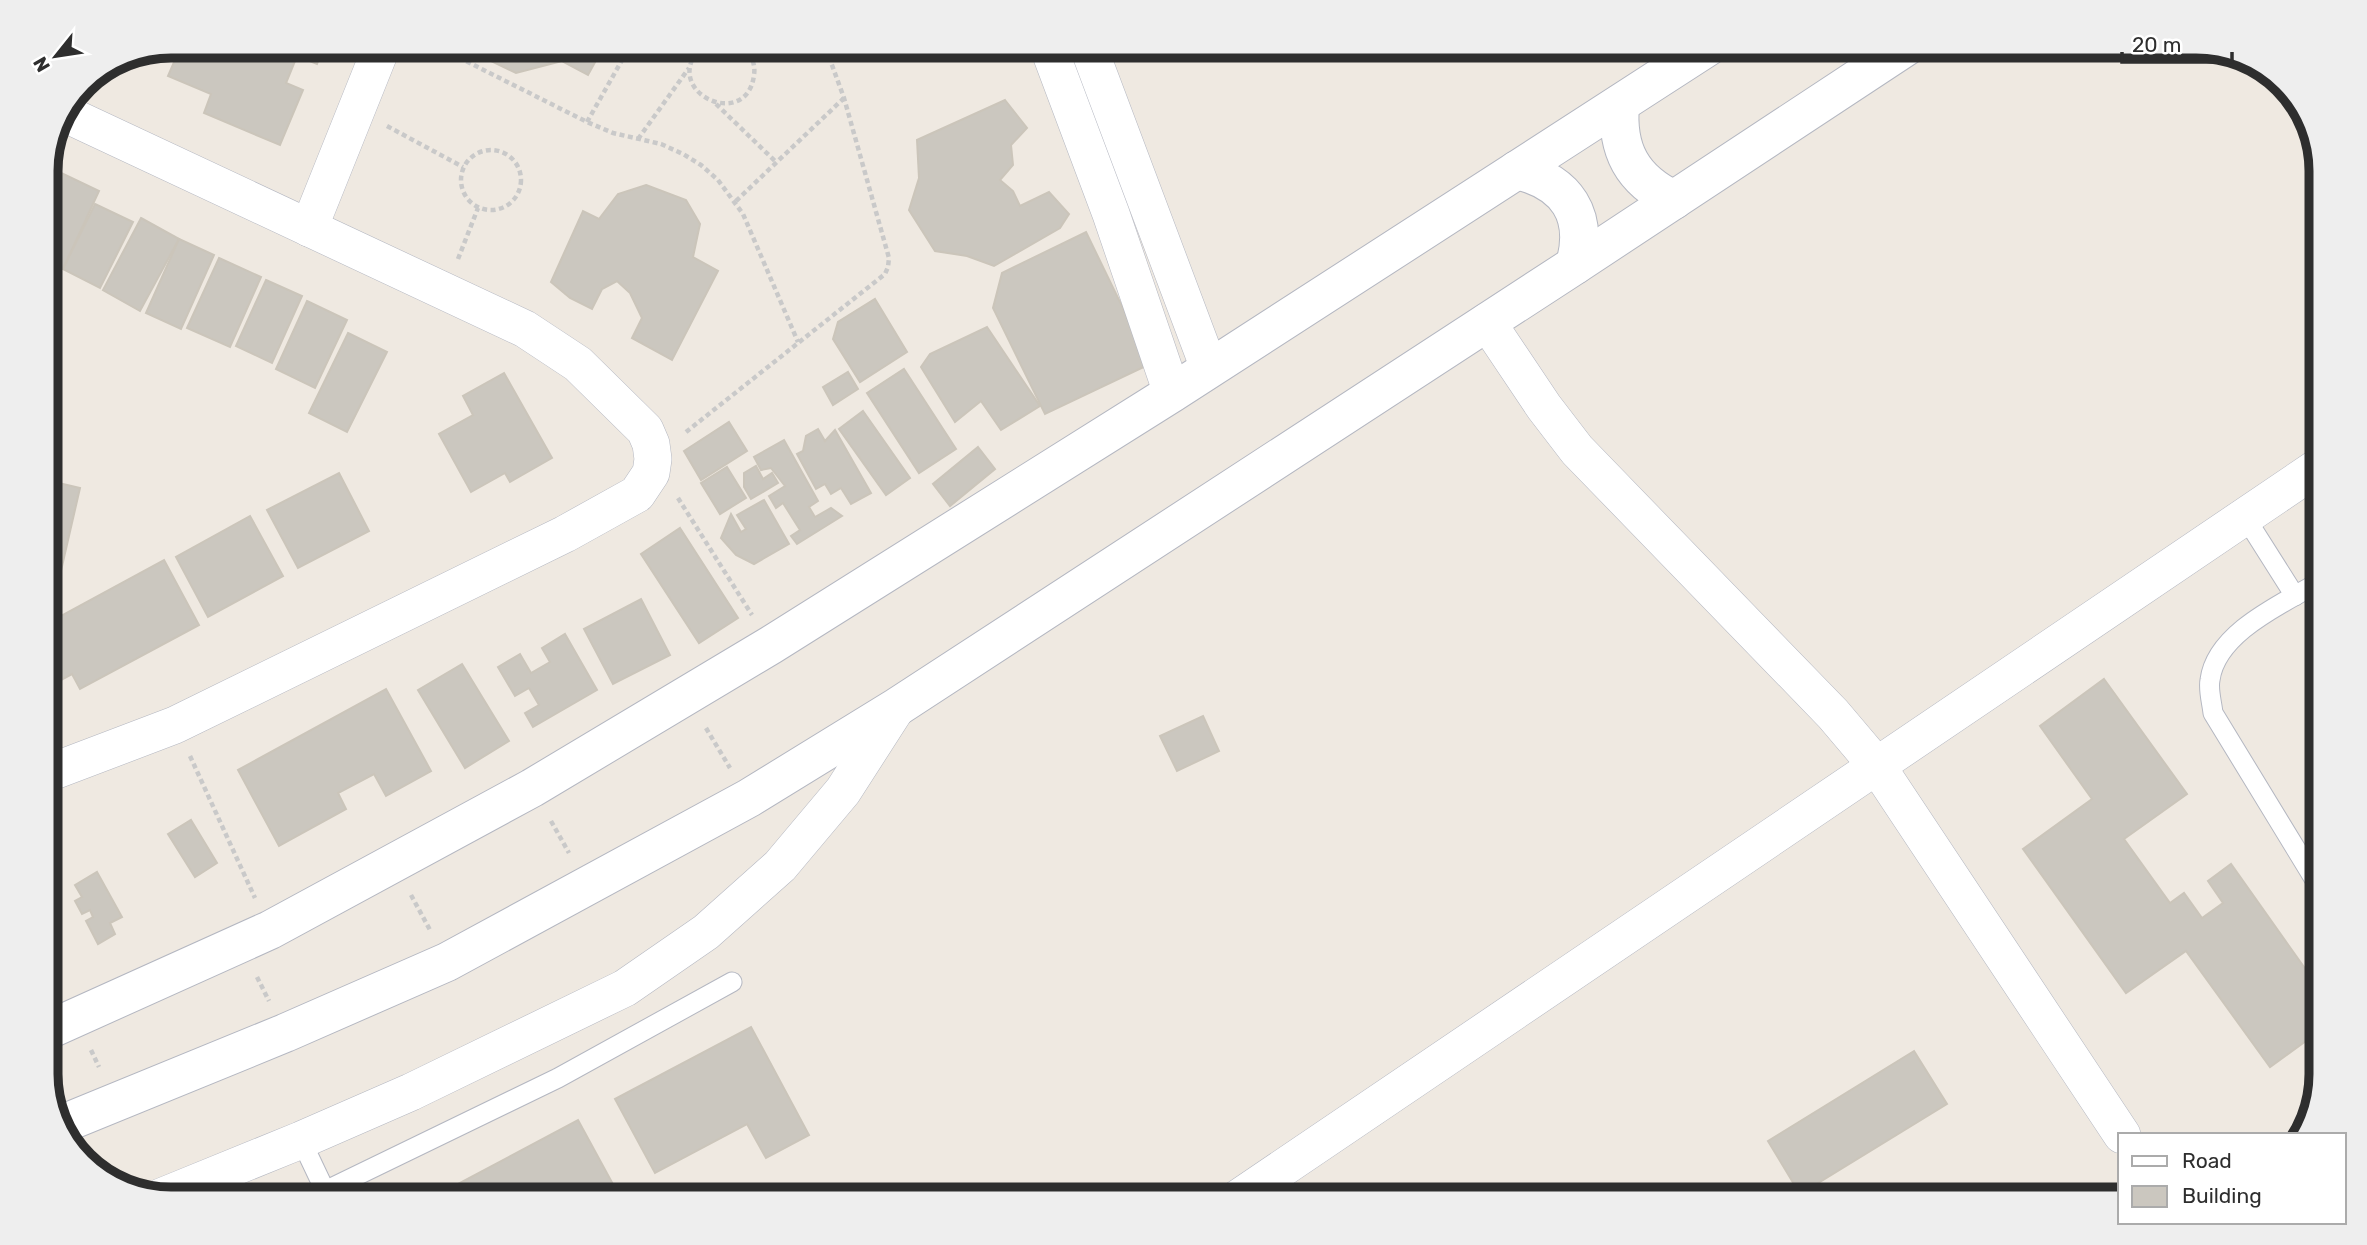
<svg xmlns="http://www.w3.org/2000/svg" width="2367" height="1245" font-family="Rubik,sans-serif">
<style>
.building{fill:#cbc7bf;stroke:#cbc5ba;stroke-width:2}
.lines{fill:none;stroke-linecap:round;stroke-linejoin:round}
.lane-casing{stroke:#b4b7c1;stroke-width:21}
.street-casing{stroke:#b4b7c1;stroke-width:38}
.secondary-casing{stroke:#b4b7c1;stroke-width:40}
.path{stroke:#c9c9c9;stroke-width:4.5;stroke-dasharray:5 3.5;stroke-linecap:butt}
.lane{stroke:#fff;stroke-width:19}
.street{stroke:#fff;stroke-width:37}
.secondary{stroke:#fff;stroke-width:38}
.rim{fill:none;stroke:#2e2e2e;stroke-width:9}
</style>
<rect width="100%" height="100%" fill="#efe9e1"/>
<g class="building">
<path d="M181,46H324L317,64L297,56L286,83L303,90L280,145L204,113L211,94L168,76Z"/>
<path d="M460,46H604L588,75L562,61L516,73Z"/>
<path d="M1005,100L1027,128L1011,145L1013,165L1000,180L1013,191L1020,206L1049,192L1069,214L1060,228L994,266L967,256L935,251L909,210L919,178L917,140Z"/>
<path d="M57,171L99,191L63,269L46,262V195Z"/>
<path d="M646,185L686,200L700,224L693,257L718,271L672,360L632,338L642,318L630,293L617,281L602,289L592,309L570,298L551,282L583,211L599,219L618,194Z"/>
<path d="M95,204L133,222L100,288L63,269Z"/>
<path d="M141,218L179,239L140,311L103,290Z"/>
<path d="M1086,232L1150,364L1045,414L993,308L1002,273Z"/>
<path d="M179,239L214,255L181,329L146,313Z"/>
<path d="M219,258L261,277L230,347L187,328Z"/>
<path d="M266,280L302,296L272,363L236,346Z"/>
<path d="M875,299L907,352L860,382L833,339L838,322Z"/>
<path d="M307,301L347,320L315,388L276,369Z"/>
<path d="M987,327L1040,406L1001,430L981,401L955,422L921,367L930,354Z"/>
<path d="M348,333L387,352L347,432L309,413Z"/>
<path d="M904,369L956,449L919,473L867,393Z"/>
<path d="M848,372L858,389L833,405L823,387Z"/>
<path d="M504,373L552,458L510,482L505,473L471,492L439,434L473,415L463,396Z"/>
<path d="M863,411L910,478L886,495L839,429Z"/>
<path d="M729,422L747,451L701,480L684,451Z"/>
<path d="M818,429L825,441L835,430L871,493L851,504L841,488L831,494L825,484L816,489L797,454L803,451L806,436Z"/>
<path d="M784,440L818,501L809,507L815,517L831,508L842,516L797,544L791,536L800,530L783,503L776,508L769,496L785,486L771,468L761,470L754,457Z"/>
<path d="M978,447L995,469L950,506L933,484Z"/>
<path d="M756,466L763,479L772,473L778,483L751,499L744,487V473Z"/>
<path d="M727,467L746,498L720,514L701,483Z"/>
<path d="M339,473L369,531L298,568L267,510Z"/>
<path d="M46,480L80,488L60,575L46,572Z"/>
<path d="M764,500L789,544L754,564L736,555L721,538L731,514L741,532L746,529L737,515Z"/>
<path d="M250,516L283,576L208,617L176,557Z"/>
<path d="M680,528L738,618L699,643L641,554Z"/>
<path d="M164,560L199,625L80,689L72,674L46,688V624Z"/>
<path d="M641,599L670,655L613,684L584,629Z"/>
<path d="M565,634L597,690L533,727L525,713L539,705L529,688L515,696L498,667L520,654L531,673L550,662L542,648Z"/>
<path d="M462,664L509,741L465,768L418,690Z"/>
<path d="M2104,679L2187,794L2124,839L2170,903L2184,893L2202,918L2223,903L2208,881L2231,864L2321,991V1030L2270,1067L2186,951L2126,993L2023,849L2092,799L2040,726Z"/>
<path d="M386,689L431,771L386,796L374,774L338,793L346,809L279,846L238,770Z"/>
<path d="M1203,716L1219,751L1177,771L1160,736Z"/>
<path d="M191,820L217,863L195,877L168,834Z"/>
<path d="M97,872L122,917L110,923L115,934L98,944L86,921L93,917L90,910L82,914L75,901L82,897L75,885Z"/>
<path d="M751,1027L809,1135L766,1158L747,1124L655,1173L615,1099Z"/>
<path d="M1914,1051L1947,1104L1800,1194L1768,1141Z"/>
<path d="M578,1120L621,1199H447L443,1192Z"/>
</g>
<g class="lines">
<defs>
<g id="lane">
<path d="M2245,517L2295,596"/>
<path d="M2321,581C2284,603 2216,632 2210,680C2208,690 2212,703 2213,713L2321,890"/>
<path d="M301,1140L329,1199"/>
<path d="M325,1191L558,1078L732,982"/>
</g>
<g id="street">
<path d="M1048,46L1111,214L1172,393"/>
<path d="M1088,46L1209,368"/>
<path d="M309,228L382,46"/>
<path d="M1487,322L1544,407L1577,450L1833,714L1877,766L2122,1135"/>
<path d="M46,774L175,725L565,534L637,494L651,473L653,459L651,444L645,430L578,364L525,329L68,115"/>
<path d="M161,1197L301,1140L411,1092L625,988L706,932L780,866L843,791L897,707"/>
<path d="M1237,1199L2321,465"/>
</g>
<g id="secondary">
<path d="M1620,104C1616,150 1632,180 1674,200"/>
<path d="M1517,170C1567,182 1589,215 1575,265"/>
<path d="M46,1031L270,930L532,788L771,645L1172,393L1709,46"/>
<path d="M60,1125L285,1033L447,962L749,798L897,707L1575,265L1907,46"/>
</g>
</defs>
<use href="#lane" class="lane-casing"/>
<use href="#street" class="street-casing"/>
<use href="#secondary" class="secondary-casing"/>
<g class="path">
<path d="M436,46L587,122L613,133L661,144L683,154L701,165L718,180L743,214L798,342"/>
<path d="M702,46C657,91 747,133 754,75C756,63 750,53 742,46"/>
<path d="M716,104L776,162"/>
<path d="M587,122L630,46"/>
<path d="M387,126L463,167"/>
<path d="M638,139L689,68"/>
<circle cx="491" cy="180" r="30"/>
<path d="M736,201L844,98"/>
<path d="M458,259L478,208"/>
<path d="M686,432L885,274L888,267L889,258L844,98L825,46"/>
<path d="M678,498L752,615"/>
<path d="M706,728L730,768"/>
<path d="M190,756L255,898"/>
<path d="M551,821L569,853"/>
<path d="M411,895L430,930"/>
<path d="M257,977L269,1001"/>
<path d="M91,1050L99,1067"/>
</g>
<use href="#lane" class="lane"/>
<use href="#street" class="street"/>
<use href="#secondary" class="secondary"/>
</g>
<path d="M0 0H2367V1245H0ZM171 58H2196A113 113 0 0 1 2309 171V1074A113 113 0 0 1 2196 1187H171A113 113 0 0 1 58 1074V171A113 113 0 0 1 171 58Z" fill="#eee" fill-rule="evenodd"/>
<path class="rim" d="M171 58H2196A113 113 0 0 1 2309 171V1074A113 113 0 0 1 2196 1187H171A113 113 0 0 1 58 1074V171A113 113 0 0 1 171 58Z"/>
<rect x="2118" y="1133" width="228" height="91" fill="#ffffff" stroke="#ababab" stroke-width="2"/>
<rect x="2132" y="1156" width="35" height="10" fill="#ffffff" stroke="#ababab" stroke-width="2"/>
<text x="2182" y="1168" font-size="21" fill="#2e2e2e">Road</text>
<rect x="2132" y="1186" width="35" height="21" fill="#cbc7bf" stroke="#ababab" stroke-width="2"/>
<text x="2182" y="1203" font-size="21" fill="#2e2e2e">Building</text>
<g transform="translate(56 56) rotate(240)" stroke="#ffffff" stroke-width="5" paint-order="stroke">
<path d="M0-5L12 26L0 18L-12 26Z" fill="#2e2e2e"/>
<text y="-10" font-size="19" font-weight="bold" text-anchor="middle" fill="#2e2e2e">N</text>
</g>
<path d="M2122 52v10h110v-10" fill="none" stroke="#2e2e2e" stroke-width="3.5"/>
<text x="2132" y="52" font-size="21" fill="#2e2e2e" stroke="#ffffff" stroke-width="5" paint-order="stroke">20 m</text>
</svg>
